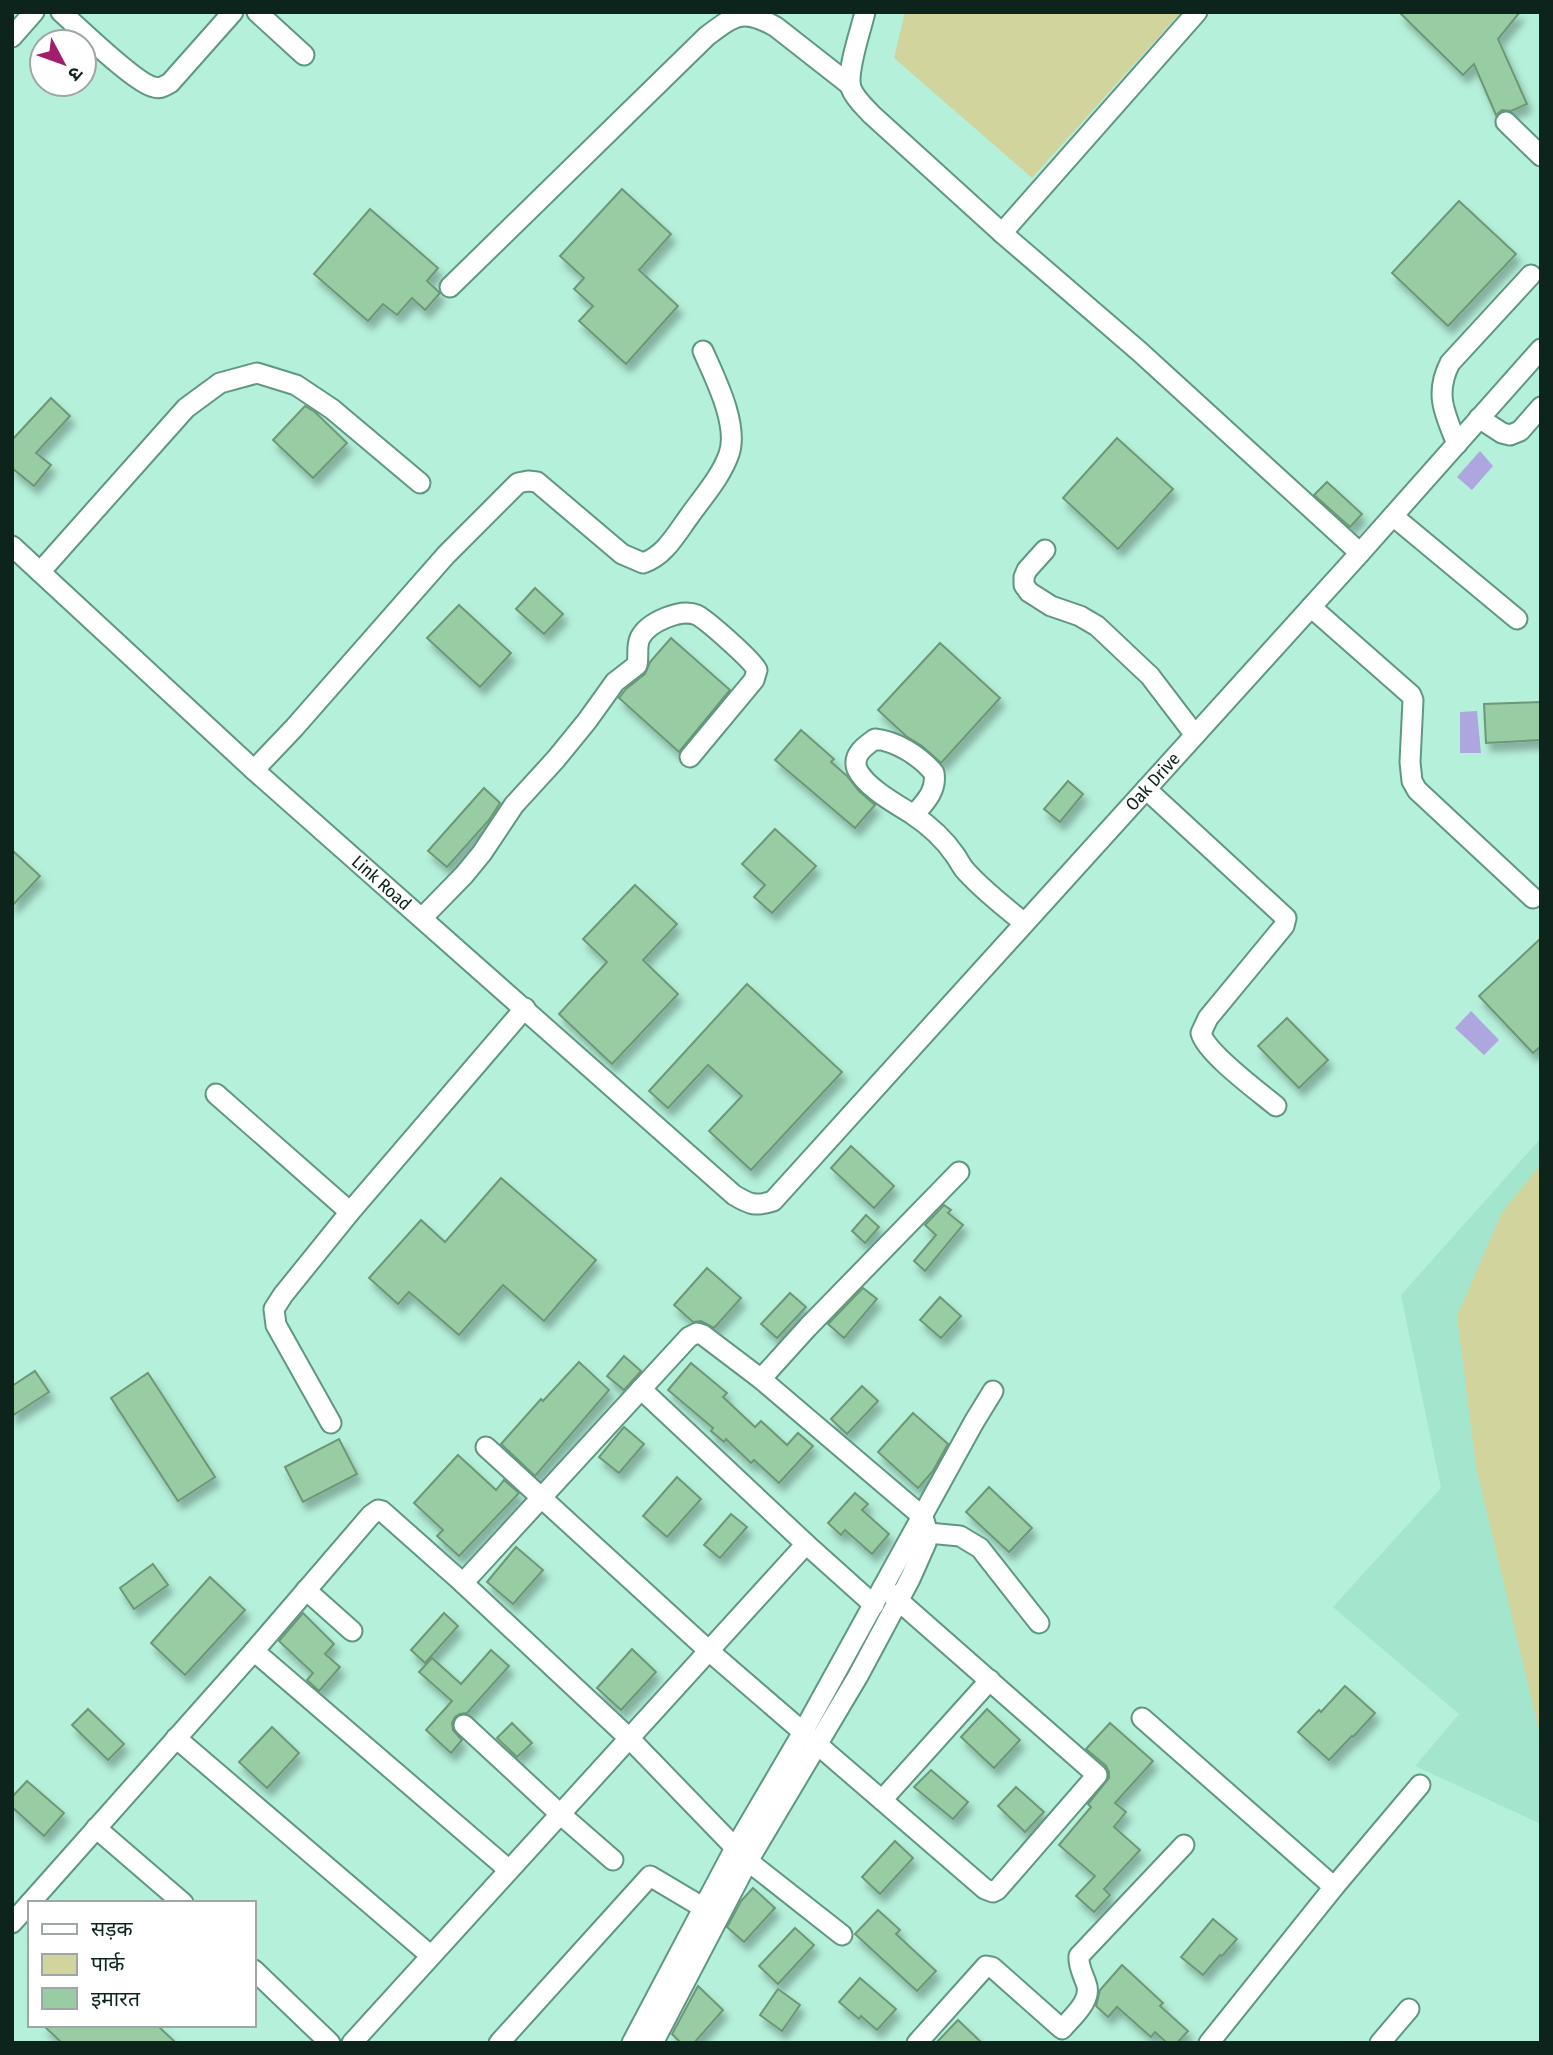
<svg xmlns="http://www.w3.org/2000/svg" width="1553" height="2055" font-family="'Fira Sans Condensed','Noto Sans Devanagari',sans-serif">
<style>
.built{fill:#a3e6cd}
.green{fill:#d1d49d}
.water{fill:#ada6df}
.building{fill:#98cca2;stroke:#6e9776;stroke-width:2;filter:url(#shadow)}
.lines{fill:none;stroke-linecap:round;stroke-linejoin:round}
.minor-casing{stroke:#5f9783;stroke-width:23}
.minor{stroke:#fff;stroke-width:19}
.labels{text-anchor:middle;stroke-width:5;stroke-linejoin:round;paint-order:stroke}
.street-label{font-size:18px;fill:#0d241d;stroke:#fff}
</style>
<defs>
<filter id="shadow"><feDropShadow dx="4.5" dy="8" stdDeviation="3.5" flood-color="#0004"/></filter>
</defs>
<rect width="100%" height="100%" fill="#b5f0da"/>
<path class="built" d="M1541,1138V1824L1415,1766L1459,1714L1333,1607L1441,1488L1401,1295Z"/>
<g class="green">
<path d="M905,12H1181L1032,178L894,58Z"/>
<path d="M1541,1164V1739L1476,1467L1457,1316L1502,1212Z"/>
</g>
<g class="water">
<path d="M1480,451L1493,466L1472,490L1457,477Z"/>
<path d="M1477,711L1481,753H1460V712Z"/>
<path d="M1471,1011L1499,1040L1484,1055L1455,1028Z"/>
</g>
<g class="building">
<path d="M1399,12H1520L1498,39L1527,104L1511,111L1502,110L1496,115L1474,64L1463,75Z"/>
<path d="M622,189L671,234L639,270L678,306L626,364L579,321L593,306L574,289L584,278L560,256Z"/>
<path d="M1459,201L1516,254L1448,326L1392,273Z"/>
<path d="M370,209L438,268L427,281L440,293L425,310L412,298L397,315L383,304L368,321L314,274Z"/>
<path d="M51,398L70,416L36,453L51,465L34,486L12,468V440Z"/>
<path d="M305,406L315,412L347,443L313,478L273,440Z"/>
<path d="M1117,438L1173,489L1118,549L1063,498Z"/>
<path d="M1327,482L1362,514L1350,527L1314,495Z"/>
<path d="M535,588L563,614L544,634L516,609Z"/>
<path d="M459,605L511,653L480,687L427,638Z"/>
<path d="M671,638L730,690L679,752L619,698L626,689L645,674L650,662Z"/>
<path d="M940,643L1000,698L941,763L922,746L906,736L878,710Z"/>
<path d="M1541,702V740L1486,743L1484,704Z"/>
<path d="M801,730L834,759L831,762L847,776L859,791L875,805L855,828L775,760Z"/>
<path d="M1068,781L1083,794L1060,822L1044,809Z"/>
<path d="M484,788L500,803L489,820L447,867L428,851Z"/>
<path d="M775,829L816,866L772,913L754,897L765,885L742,864Z"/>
<path d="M12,850L40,876L12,906Z"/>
<path d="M635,885L677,924L643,960L678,994L612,1064L559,1014L607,962L583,939Z"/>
<path d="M1541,938V1046L1533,1053L1479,996Z"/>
<path d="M747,984L842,1072L751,1170L709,1131L742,1096L708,1065L668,1108L649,1091Z"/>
<path d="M1287,1018L1328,1060L1299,1088L1258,1046Z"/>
<path d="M851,1146L894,1186L874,1208L831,1168Z"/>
<path d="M501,1178L596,1260L544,1321L503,1285L459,1335L409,1292L398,1304L369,1278L421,1220L445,1242Z"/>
<path d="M944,1205L951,1210L948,1213L963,1225L925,1271L914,1261L936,1235L925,1225Z"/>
<path d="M866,1215L879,1227L865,1243L852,1231Z"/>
<path d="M707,1268L741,1298L714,1328L701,1321L693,1322L674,1305Z"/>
<path d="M863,1288L877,1299L844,1338L828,1324Z"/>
<path d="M790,1293L806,1307L777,1338L761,1324Z"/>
<path d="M940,1297L961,1316L941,1338L920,1320Z"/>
<path d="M624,1356L641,1371L624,1390L607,1376Z"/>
<path d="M579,1362L609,1390L535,1476L501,1444L541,1399L543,1401Z"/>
<path d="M691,1363L727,1393L723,1397L755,1427L761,1421L787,1445L798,1433L813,1446L779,1483L754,1460L751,1463L726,1439L724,1442L711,1431L713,1428L668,1390Z"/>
<path d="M35,1371L49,1392L12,1416V1386Z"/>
<path d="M148,1373L215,1477L178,1501L111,1398Z"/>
<path d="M862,1386L878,1401L847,1434L831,1419Z"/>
<path d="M913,1413L948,1444L933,1471L918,1488L878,1452Z"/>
<path d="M624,1427L644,1444L619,1473L599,1457Z"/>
<path d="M339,1439L357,1474L303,1502L285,1467Z"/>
<path d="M458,1455L496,1490L504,1480L519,1493L459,1556L437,1536L443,1530L414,1503Z"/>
<path d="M677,1477L701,1499L667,1537L643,1516Z"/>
<path d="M989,1487L1032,1528L1009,1552L966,1512Z"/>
<path d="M855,1493L868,1504L862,1510L889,1534L872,1554L845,1530L841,1535L828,1523Z"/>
<path d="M731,1514L747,1527L720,1558L704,1545Z"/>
<path d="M516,1547L543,1570L513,1604L487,1582Z"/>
<path d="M153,1564L168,1585L134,1609L120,1588Z"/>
<path d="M210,1577L245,1610L185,1675L151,1643Z"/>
<path d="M303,1613L334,1644L325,1654L340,1667L319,1691L307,1680L313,1673L279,1641Z"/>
<path d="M444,1613L458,1626L425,1663L411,1650Z"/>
<path d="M632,1649L656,1672L621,1710L597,1688Z"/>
<path d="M491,1650L509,1666L467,1713L460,1714L455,1717L452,1723L453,1730L462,1740L451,1753L426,1730L452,1701L419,1672L432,1658L461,1684Z"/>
<path d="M1345,1686L1375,1713L1353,1737L1352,1736L1329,1760L1298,1732L1319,1710L1321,1712Z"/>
<path d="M88,1709L124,1744L108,1760L72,1725Z"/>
<path d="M987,1709L1020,1740L994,1768L961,1737Z"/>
<path d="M512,1723L532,1743L517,1757L497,1738Z"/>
<path d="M1110,1723L1153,1761L1115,1803L1126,1812L1114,1827L1140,1850L1104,1889L1110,1895L1094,1912L1076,1896L1095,1876L1059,1845L1091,1807L1088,1804L1109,1778V1772L1106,1766L1086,1749Z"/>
<path d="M272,1727L299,1753L267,1788L239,1762Z"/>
<path d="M931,1770L968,1802L953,1819L914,1787Z"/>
<path d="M27,1781L64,1813L44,1836L12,1807V1797Z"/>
<path d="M1016,1787L1044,1812L1025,1832L998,1806Z"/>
<path d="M895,1841L913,1858L880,1894L862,1877Z"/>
<path d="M753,1888L775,1908L744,1942L727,1927L741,1901Z"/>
<path d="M878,1910L900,1930L896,1934L936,1971L917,1991L855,1934Z"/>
<path d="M1213,1919L1237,1939L1222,1956L1220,1955L1203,1975L1181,1957Z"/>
<path d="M795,1928L814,1945L778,1984L759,1966Z"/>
<path d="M1122,1965L1163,2003L1160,2006L1188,2031L1177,2043H1167L1155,2032L1151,2037L1117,2007L1108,2017L1096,2006L1100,1990Z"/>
<path d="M860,1978L896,2009L877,2030L861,2016L859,2019L839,2002Z"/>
<path d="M698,1986L723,2010L694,2043H681L672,2034Z"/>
<path d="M778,1989L800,2005L782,2031L760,2015Z"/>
<path d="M958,2020L982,2043H936Z"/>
<path d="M43,2025H157L176,2043H62Z"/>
</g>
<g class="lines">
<defs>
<g id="minor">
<path d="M61,12C78,27 136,84 154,87C161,89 164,86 170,83L233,12"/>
<path d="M257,12L304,55"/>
<path d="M865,12C861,30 846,71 851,88C855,99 864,106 871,114L1002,233L1140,352L1360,553"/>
<path d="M12,37L34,12"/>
<path d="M1506,122L1541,156"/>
<path d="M1002,233L1197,12"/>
<path d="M450,287L707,36C735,15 743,8 776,27L850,85"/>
<path d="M1479,418L1502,433L1510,435L1520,431L1541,407"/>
<path d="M1457,444C1445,414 1434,394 1450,363L1531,275"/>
<path d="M1393,516L1517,619"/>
<path id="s1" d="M12,546L254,770L734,1195C749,1204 755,1207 773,1201L1360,553L1541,349"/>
<path d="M1045,550L1027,570L1024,577V585L1029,592L1051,606L1080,616L1097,626L1150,676L1195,735"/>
<path d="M40,572L186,408L220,383L257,373L296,385L332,409L420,483"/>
<path d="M1311,607L1411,695L1413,700L1410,762L1412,781L1417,790L1533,898"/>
<path d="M254,770L294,728L446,555L518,483L528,481L537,482L622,554L643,563C664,556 675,536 688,518C702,498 721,477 729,454C739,425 715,378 703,351"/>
<path d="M1146,789L1286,918L1284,926L1208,1018L1201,1033C1206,1053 1258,1091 1276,1106"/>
<path d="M914,815C925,802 937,791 934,773C920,756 896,741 875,739C865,746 852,755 857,769C865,787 896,804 912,814C927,824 944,839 955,855C958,859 960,864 964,869C981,889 1004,906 1024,923"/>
<path d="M422,918L464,875L482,853L514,805L556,759L587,721L615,682L637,665C639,656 636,647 640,638C648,622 681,608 697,615C708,621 752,660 757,670L754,680L690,757"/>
<path d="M216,1094L350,1212"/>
<path d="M761,1379L808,1327L959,1172"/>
<path d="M641,1389L806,1544L874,1605"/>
<path d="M331,1423L276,1325L274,1309L283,1295L350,1212L525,1008"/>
<path d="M486,1447L709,1651L985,1889L993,1892L997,1890L1097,1775L883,1587"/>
<path d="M928,1533L960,1536L980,1548L1039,1623"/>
<path d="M463,1583L689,1337L697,1333L703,1335L761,1379L923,1517L928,1533L926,1543L910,1579L858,1676L748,1861L653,2043"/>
<path d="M306,1590L352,1631"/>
<path d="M254,1651L509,1870"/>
<path d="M1142,1718L1334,1887"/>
<path d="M464,1725L559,1813L613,1860"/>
<path d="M176,1738L430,1955"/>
<path d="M882,1800L990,1680"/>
<path d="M96,1828L183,1903"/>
<path d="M30,1903L254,1651L371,1515L378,1510L382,1511L463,1583L630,1739L748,1861L842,1935"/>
<path d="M12,1923L30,1903"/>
<path d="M254,1970L330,2043"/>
<path d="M352,2043L806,1544"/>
<path d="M499,2043L650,1876L714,1914"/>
<path d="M632,2043L735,1848L803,1732L974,1422L993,1391"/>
<path d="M917,2043L986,1966L992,1967L1062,2029C1073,2016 1093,2000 1086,1983C1083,1974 1078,1966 1079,1956L1184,1845"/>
<path d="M1209,2043L1334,1887L1420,1785"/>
<path d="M1380,2043L1409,2009"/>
</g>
</defs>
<use href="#minor" class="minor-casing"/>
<use href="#minor" class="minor"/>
</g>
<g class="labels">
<g class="street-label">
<text dy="6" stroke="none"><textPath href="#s1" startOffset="1578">Oak Drive</textPath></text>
<text dy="6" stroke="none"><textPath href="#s1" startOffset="500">Link Road</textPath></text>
</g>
</g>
<rect width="1553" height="2055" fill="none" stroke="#0d241d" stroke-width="28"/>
<rect x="28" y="1901" width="228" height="126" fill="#ffffff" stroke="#9ea7a5" stroke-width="2"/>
<rect x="42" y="1924" width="35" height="10" fill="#ffffff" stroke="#9ea7a5" stroke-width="2"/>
<text x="91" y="1936" font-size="21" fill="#0d241d">सड़क</text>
<rect x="42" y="1954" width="35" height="21" fill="#d1d49d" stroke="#9ea7a5" stroke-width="2"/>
<text x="91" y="1971" font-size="21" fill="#0d241d">पार्क</text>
<rect x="42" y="1988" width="35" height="21" fill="#98cca2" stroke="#9ea7a5" stroke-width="2"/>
<text x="91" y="2006" font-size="21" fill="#0d241d">इमारत</text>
<g transform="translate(63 63) rotate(131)"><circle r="33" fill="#ffffff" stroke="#9ea7a5" stroke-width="2"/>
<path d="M0-5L12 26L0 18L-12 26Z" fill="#a21e6c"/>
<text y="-10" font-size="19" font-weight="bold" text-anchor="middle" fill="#0d241d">उ</text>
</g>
</svg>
